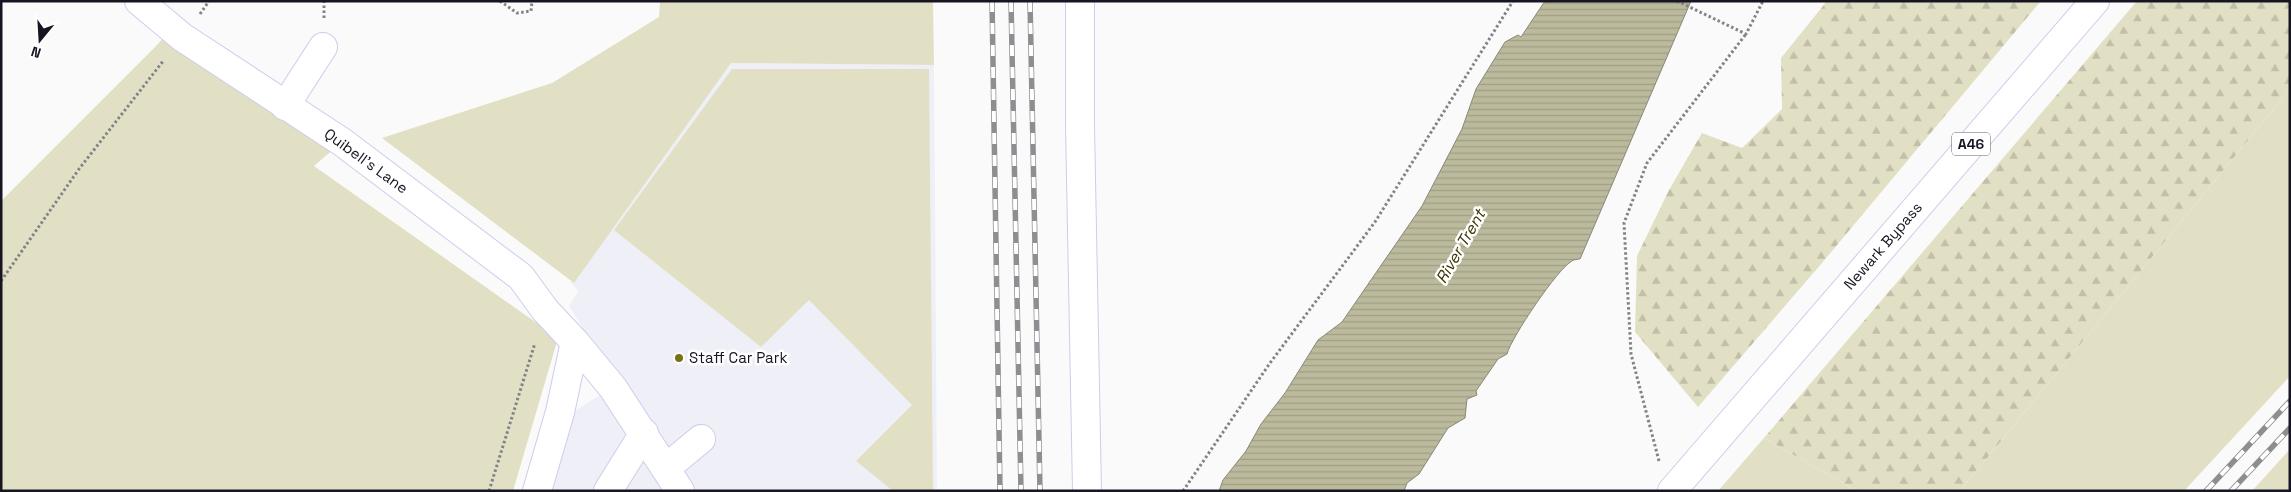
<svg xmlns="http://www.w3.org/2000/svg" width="2291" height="492" font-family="'Space Grotesk',sans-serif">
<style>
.built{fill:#efeff7}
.green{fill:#e2e0c4}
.forest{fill:url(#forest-firs)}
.water{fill:url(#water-rules);stroke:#8a8877}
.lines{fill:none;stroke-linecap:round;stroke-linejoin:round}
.minor-casing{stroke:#cecced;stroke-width:30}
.highway-casing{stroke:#cecced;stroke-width:30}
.path{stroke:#828288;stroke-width:3;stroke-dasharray:2.5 2.5;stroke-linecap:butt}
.minor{stroke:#fff;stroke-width:28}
.highway{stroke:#fff;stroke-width:28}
.rail-casing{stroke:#8d8d92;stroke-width:5.5}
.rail{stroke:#fff;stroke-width:4;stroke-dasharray:11;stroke-linecap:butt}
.poi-dot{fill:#797214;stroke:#fff;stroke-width:2}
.labels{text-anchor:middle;stroke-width:5;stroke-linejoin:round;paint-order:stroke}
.shield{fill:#fff;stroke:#5c5b64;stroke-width:1}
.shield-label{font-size:14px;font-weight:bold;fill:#161521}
.street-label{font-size:15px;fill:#161521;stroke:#fff}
.poi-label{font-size:15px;fill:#161521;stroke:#fff;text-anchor:start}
.water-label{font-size:16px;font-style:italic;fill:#3b3600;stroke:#fff}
</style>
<defs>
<pattern id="forest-firs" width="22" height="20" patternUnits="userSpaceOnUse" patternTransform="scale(1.25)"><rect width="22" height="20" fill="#e2e0c4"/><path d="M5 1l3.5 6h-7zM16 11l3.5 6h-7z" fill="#c1bfa8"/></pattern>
<pattern id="water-rules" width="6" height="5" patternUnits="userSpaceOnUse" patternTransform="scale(1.25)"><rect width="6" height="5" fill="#bbba9c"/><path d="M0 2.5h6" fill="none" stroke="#a09f86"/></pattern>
</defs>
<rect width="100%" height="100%" fill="#fafafa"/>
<path class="built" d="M731,63L934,65L937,491H545L568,415L618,384L569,306L578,291L570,281Z"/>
<g class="green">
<path d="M660,1H933L934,65L731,63L574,283L382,138L552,83L659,17Z"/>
<path d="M172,28L342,142L314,166L558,338L513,491H1V201L157,45Z"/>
<path d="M732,69H929L933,491H893L856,461L912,405L809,300L761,347L614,230Z"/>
<path d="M2290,89V376L2184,491H1960Z"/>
<path d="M1764,438L1857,491H1718Z"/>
<path d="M2290,449V491H2252Z"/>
</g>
<g class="forest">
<path d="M1827,1H2041L1822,263L1698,407L1635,332L1637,256L1669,190L1702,133L1742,148L1782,109L1781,58Z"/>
<path d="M2137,1H2290V89L1960,491H1857L1764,438Z"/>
</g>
<path class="water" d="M1545,1H1691L1580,259C1579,259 1572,260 1572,261C1558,268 1511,338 1507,354L1498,359L1476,391L1477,395L1467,399L1465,418L1448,428L1419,474L1407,483L1404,491H1219L1223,480L1246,451L1261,424L1285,393L1318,340L1342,322L1422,206L1462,129L1476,89L1505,42L1518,35L1521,37Z"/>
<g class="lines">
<defs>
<g id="minor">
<path d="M139,1L182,37L342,142L521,277L545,310L575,342L613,388L680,491"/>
<path d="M1080,1V126L1087,491"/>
<path d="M285,106L323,47"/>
<path d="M666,468L701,439"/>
<path d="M537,491L560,412L575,342"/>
<path d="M608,491L644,433"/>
</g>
<path id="highway" d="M1672,491L2095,1"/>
</defs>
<use href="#minor" class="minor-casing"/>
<use href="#highway" class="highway-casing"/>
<g class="path">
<path d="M500,1L517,13L531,11L532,1"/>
<path d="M1677,1L1746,34L1763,1"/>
<path d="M200,14L209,1"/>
<path d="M324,18V1"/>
<path d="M1,281L79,169L164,60"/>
<path d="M1659,461L1631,354L1624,223L1647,163L1746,34"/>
<path d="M489,491L535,343"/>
<path d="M1183,491L1270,363L1375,222L1513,1"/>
</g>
<use href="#minor" class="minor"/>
<use href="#highway" class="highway"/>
<defs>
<g id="rail">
<path d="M992,1L1000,491"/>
<path d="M1011,1L1021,491"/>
<path d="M1030,1L1040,491"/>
<path d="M2206,491L2290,401"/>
<path d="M2231,491L2290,428"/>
</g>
</defs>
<use href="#rail" class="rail-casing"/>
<use href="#rail" class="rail"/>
</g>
<circle class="poi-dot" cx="679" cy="358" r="5"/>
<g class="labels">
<rect class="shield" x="1952" y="132.5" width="38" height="23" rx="4"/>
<g class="shield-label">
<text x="1971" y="149">A46</text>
</g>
<g class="street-label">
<text transform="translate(366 161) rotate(36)" y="5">Quibell's Lane</text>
<text transform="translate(1883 246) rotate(-49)" y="5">Newark Bypass</text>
</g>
<g class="poi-label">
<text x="689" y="363">Staff Car Park</text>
</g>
<g class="water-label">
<text transform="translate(1460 246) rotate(-60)" y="6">River Trent</text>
</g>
</g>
<rect width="2291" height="492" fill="none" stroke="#161521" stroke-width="5"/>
<g transform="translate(40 40) rotate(198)" stroke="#ffffff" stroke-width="4" paint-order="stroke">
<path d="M0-4L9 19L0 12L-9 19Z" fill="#161521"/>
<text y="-8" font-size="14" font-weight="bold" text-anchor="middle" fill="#161521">N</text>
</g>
</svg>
